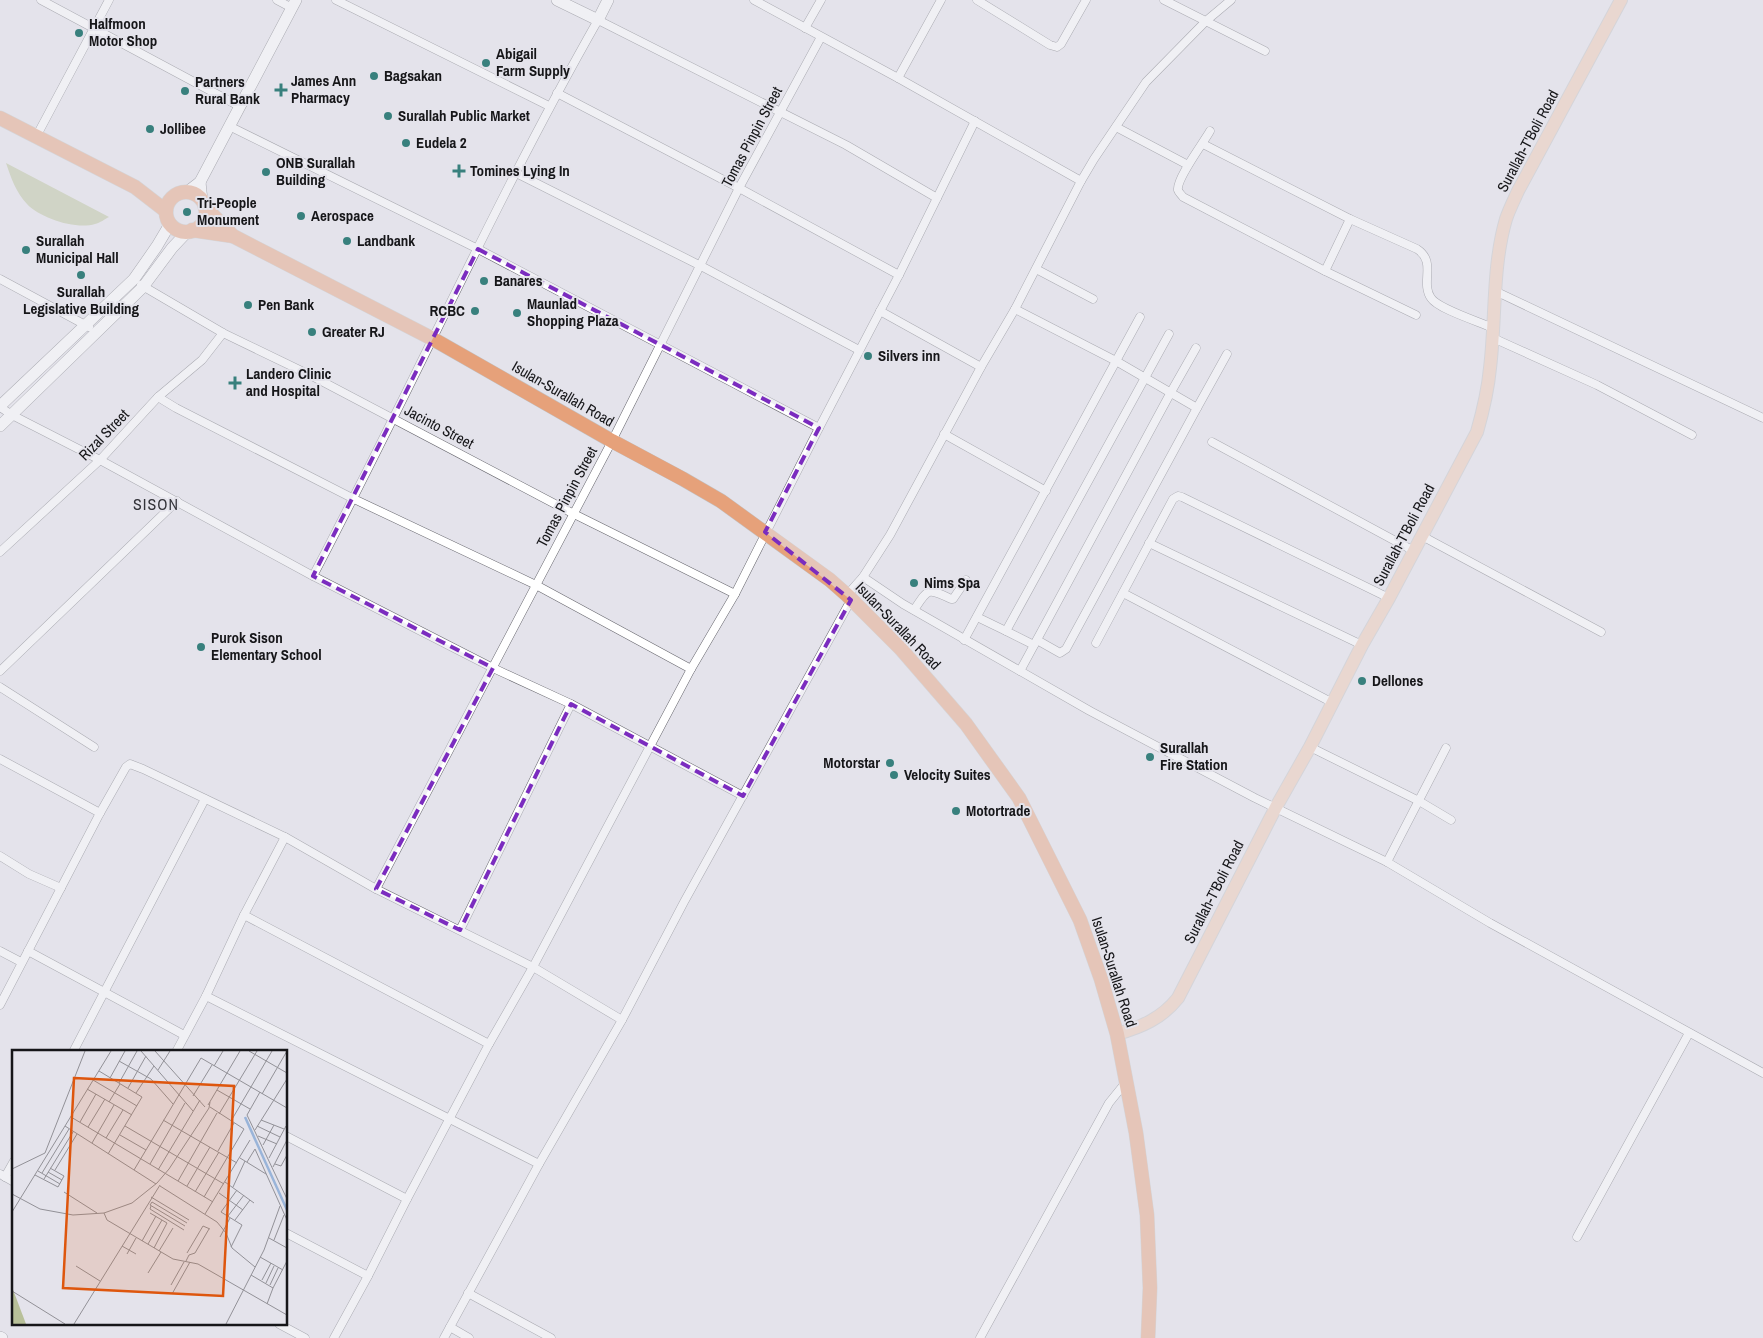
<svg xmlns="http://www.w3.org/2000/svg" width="1763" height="1338" font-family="'Archivo Narrow',sans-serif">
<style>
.green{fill:#b8c099}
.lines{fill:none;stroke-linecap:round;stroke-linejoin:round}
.street-casing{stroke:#66666d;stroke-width:9}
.secondary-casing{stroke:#66666d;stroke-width:12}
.primary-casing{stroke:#c2c2c3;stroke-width:14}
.highway-casing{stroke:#c2c2c3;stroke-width:15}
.street{stroke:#fff;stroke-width:8}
.secondary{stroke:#fff;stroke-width:11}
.primary{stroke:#f0c7af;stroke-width:12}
.highway{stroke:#e6a17a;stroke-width:14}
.marked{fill:none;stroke:#7b2cbf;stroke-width:4;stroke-dasharray:10 6;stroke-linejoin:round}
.poi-dot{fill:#38807d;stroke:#e4e3eb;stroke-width:2}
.labels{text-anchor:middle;stroke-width:4;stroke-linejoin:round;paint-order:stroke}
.poi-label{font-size:15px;font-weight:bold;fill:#161619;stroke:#e4e3eb;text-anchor:start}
.street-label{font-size:15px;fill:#161619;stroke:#e4e3eb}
.neighbourhood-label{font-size:16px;letter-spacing:1px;fill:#333339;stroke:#e4e3eb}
.inset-river{fill:none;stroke:#99b4d9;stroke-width:2.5}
.inset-road{fill:none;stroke:#929197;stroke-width:1}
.view{fill:#de560d;fill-opacity:0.15;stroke:#de560d;stroke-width:2.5}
.inset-edge{fill:none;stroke:#161619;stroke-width:2.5}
</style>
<rect width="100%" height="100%" fill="#e4e3eb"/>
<path class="green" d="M6,163L109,217C105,219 100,223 95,224C76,230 40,218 27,204C16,192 11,178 6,163Z"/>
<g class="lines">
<defs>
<g id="street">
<path d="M41,0L239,106"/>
<path d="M277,0L292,8"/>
<path d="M336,0L549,106"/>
<path d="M754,0L898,78L1081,181"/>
<path d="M977,0L1050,45L1057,47L1061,44L1086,0"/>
<path d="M1164,0L1265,51"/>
<path d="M805,28L821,0"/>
<path d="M898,78L941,0"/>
<path d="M557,93L739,188L899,275"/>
<path d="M229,126L478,249L819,428"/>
<path d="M1116,127L1188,165"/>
<path d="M1210,131C1204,142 1176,179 1178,190C1179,193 1181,194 1183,197L1325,271L1416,315"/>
<path d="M36,137L109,0"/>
<path d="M1203,144L1350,219L1417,249C1437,262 1420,282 1431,298C1438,309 1480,322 1493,328"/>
<path d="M516,173L701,266L859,350"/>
<path d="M1036,269L1093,299"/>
<path d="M1325,271L1350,219"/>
<path d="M0,279L89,327"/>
<path d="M141,285L223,333L310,375L574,514L735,594"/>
<path d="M1495,291L1763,418"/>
<path d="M1015,309L1116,361L1197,408"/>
<path d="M880,311L981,367"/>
<path d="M1493,338L1597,385L1692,435"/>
<path d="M158,397L176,408L354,499L536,585L691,669"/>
<path d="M0,407L12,415L100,460L313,576L493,668L571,704L743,796"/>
<path d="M944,434L1046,491"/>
<path d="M1212,442L1414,551"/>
<path d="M1422,536L1601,632"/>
<path d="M1149,543L1362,645"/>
<path d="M0,552L100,460L158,397L202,360L223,333"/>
<path d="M313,576C410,392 495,201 598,20L846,145L937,198"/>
<path d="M863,577L903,604L1090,711L1255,798L1387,862L1490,923L1763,1073"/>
<path d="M1123,593L1333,703"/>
<path d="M847,595L863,577L890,535L981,367L1015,309L1081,181L1094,159L1146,82L1206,21L1231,0"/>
<path d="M914,610C928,589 927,587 951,599H953L966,580"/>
<path d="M977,617L1006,631"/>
<path d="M964,640L1140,317"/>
<path d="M1037,640L1060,653L1066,649L1197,408L1227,354"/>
<path d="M1096,643L1173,499L1178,496L1182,497L1389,598"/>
<path d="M1034,645L1006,631L1169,334"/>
<path d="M0,671L177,501"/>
<path d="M1020,671L1171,392L1196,348"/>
<path d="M0,687L94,747"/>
<path d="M1310,747L1419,801L1451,820"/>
<path d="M0,759L100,813"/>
<path d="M0,856L29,874L61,888"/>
<path d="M1387,862L1446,748"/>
<path d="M376,889L612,441L739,188L821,37"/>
<path d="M244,915L489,1044"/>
<path d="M460,930L571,704"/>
<path d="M0,951L21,962"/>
<path d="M28,951L184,1035"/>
<path d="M206,996L539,1164"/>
<path d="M0,1005L100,813L126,767L130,764L143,769L285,837L376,889L533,967L622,1020"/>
<path d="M73,1052L205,799"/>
<path d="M176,1052L206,996L244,915L285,837"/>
<path d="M286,1136L407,1199"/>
<path d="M0,1174L14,1182"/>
<path d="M5,1177L14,1161"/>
<path d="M286,1233L368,1276"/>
<path d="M1577,1237L1689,1033"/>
<path d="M468,1293L551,1338"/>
<path d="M279,1324L305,1338"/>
<path d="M450,1327L469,1338"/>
<path d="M334,1338L368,1276L407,1199L489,1044L533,967L691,669L735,594L819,428L899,275L975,121"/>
<path d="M444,1338L539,1164L622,1020L684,902L851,600"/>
<path d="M980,1338L1109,1103L1126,1082"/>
</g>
<g id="secondary">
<path d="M557,0L598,20L608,0"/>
<path d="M200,182L202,201"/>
<path d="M187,192L200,182L296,0"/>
<path d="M0,406L134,279L157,246L170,224"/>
<path d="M0,426L143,287L172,248L187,232"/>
<path d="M0,1337L2,1338"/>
</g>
<path id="primary" d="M1117,1034C1142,1027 1162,1018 1178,998L1276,807L1310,747L1362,645L1389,598L1477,432C1483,411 1488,390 1490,368C1496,319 1492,267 1506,219C1509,210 1514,200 1518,191L1621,0"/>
<g id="highway">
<path d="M0,118L135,187L166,211"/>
<circle cx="186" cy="212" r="20"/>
<path d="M205,207L233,236L433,339L612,441L683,479L721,501L830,580L847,595L901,649L966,724L1019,798L1080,920L1101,979L1117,1034L1136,1133L1147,1215L1150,1288L1148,1338"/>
<path d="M192,230L233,236"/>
</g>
</defs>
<use href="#street" class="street-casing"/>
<use href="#secondary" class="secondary-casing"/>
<use href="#primary" class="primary-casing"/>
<use href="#highway" class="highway-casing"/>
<use href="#street" class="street"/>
<use href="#secondary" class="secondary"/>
<use href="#primary" class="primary"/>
<use href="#highway" class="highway"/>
</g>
<path d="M0 0H1763V1338H0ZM478,249L819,428L765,532L851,600L743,796L571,704L460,930L376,889L493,668L313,576Z" fill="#e4e3eb" fill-opacity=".55" fill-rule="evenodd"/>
<path class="marked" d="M478,249L819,428L765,532L851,600L743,796L571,704L460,930L376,889L493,668L313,576Z"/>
<g class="poi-dot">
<circle cx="79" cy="33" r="5"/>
<circle cx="486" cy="63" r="5"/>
<circle cx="374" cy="76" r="5"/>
<path d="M278.5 82.5h5v5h5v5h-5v5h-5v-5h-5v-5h5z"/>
<circle cx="185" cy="91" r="5"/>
<circle cx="388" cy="116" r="5"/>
<circle cx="150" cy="129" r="5"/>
<circle cx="406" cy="143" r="5"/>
<path d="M456.5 163.5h5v5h5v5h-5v5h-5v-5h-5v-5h5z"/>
<circle cx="266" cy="172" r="5"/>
<circle cx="187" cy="212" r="5"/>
<circle cx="301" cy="216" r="5"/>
<circle cx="347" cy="241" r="5"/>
<circle cx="26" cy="250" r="5"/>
<circle cx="81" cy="275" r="5"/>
<circle cx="484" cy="281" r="5"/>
<circle cx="248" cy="305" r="5"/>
<circle cx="475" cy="311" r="5"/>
<circle cx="517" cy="313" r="5"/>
<circle cx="312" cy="332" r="5"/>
<circle cx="868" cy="356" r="5"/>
<path d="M232.5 375.5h5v5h5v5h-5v5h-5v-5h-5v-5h5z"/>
<circle cx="914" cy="583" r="5"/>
<circle cx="201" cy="647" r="5"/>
<circle cx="1362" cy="681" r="5"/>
<circle cx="1150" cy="757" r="5"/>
<circle cx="890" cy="763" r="5"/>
<circle cx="894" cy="775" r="5"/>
<circle cx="956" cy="811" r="5"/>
</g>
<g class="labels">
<g class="poi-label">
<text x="89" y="29">Halfmoon<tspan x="89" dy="17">Motor Shop</tspan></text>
<text x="496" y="59">Abigail<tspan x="496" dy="17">Farm Supply</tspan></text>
<text x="384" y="81">Bagsakan</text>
<text x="291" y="86">James Ann<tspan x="291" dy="17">Pharmacy</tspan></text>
<text x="195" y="87">Partners<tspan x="195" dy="17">Rural Bank</tspan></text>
<text x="398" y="121">Surallah Public Market</text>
<text x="160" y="134">Jollibee</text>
<text x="416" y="148">Eudela 2</text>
<text x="276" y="168">ONB Surallah<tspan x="276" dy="17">Building</tspan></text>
<text x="470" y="176">Tomines Lying In</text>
<text x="197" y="208">Tri-People<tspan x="197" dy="17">Monument</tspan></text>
<text x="311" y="221">Aerospace</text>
<text x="36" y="246">Surallah<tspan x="36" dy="17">Municipal Hall</tspan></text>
<text x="357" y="246">Landbank</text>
<text x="494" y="286">Banares</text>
<text x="81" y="297" text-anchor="middle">Surallah<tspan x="81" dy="17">Legislative Building</tspan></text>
<text x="527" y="309">Maunlad<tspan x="527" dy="17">Shopping Plaza</tspan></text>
<text x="258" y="310">Pen Bank</text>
<text x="465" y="316" text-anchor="end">RCBC</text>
<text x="322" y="337">Greater RJ</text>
<text x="878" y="361">Silvers inn</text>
<text x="246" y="379">Landero Clinic<tspan x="246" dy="17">and Hospital</tspan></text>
<text x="924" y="588">Nims Spa</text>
<text x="211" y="643">Purok Sison<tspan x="211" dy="17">Elementary School</tspan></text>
<text x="1372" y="686">Dellones</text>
<text x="1160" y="753">Surallah<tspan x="1160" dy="17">Fire Station</tspan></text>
<text x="880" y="768" text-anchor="end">Motorstar</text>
<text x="904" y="780">Velocity Suites</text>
<text x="966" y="816">Motortrade</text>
</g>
<g class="street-label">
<text transform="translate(752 137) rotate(-62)" y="5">Tomas Pinpin Street</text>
<text transform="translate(1528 141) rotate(-62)" y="5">Surallah-T'Boli Road</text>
<text transform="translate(563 394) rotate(30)" y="5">Isulan-Surallah Road</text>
<text transform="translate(439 427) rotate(28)" y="5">Jacinto Street</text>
<text transform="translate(104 435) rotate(-46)" y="5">Rizal Street</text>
<text transform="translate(567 497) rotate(-62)" y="5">Tomas Pinpin Street</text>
<text transform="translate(1404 535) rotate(-62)" y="5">Surallah-T'Boli Road</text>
<text transform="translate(898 626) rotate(46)" y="5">Isulan-Surallah Road</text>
<text transform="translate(1214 892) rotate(-63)" y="5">Surallah-T'Boli Road</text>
<text transform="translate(1114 972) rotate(72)" y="5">Isulan-Surallah Road</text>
</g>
<g class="neighbourhood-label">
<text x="156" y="510">SISON</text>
</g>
</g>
<g transform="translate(12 1050)">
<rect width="275" height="275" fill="#e4e3eb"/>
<path d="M0,237L14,274H0Z" fill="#b8c099"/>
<path class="inset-river" d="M233,67L275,160"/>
<path class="inset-road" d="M129,1L181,61M143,1L193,57M237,1L275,23M107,11L139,29L161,54M202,16L211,1M146,20L158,1M87,21L130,47L96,104M98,28L113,1M81,30L125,56M107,33L125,1M116,38L134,6M75,39L120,65M205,40L238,59M248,42L235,65L275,149M124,43L142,16M250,44L275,1M181,46L200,15M97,52L108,34M196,55L228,1M207,64L245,1M59,67L201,152M151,70L225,113M249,70L272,79M219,71L260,1M68,72L84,44M53,76L99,1M113,76L212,134M245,76L268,87M76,77L93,49M243,80L275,29M108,85L134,100M246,86L265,94M94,88L111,60M80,93L102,55M251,95L262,75M243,99L275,170M206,101L222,73M228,108L254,124M257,108L274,76M235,112L243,99M138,114L173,53M263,114L269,116L275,105M261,117L275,90M0,119L33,103L73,1M43,120L65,84M122,120L189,8L275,58M146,120L188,50M26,121L48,134M36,122L50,130M30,123L57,79M23,125L46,137L52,126L38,118M32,129L61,82M166,131L205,63M213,132L242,153M148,136L205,172L214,183L220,198L243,217M175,136L198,97M221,137L233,111M52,142L85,163M183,142L207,102M207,143L231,160M0,144L28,159L61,165L92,163L120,153L145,133L157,119L197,58L198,52M139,147L177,170M192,147L232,79L198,57M8,149L53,76L144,134M138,155L140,152L175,173M138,155L173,176M139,156L138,159L172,180M0,162L8,149M92,163L95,170L161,209L186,214L275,265M138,163L155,173L142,198M193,164L238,90M216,166L232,145M223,170L238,150M208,187L218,168M257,188L275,198M262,190L272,165M130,191L144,166M136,194L150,170M110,196L124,204M219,197L230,175L209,162L225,140M147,201L161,178M175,203L191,176L198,179M115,204L124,188M248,207L271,220M174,211L177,205L183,203L197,179M64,216L88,231M136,223L149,202M239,225L261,238L275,211M250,230L259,213M254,233L262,216M159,235L172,212M258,235L266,218M0,241L53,274M160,244L178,212M255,254L261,238M62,274L148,135M214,274L252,200L268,156"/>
<path class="view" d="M62,28L222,36L211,246L51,238Z"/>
<rect width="275" height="275" class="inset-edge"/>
</g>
</svg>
